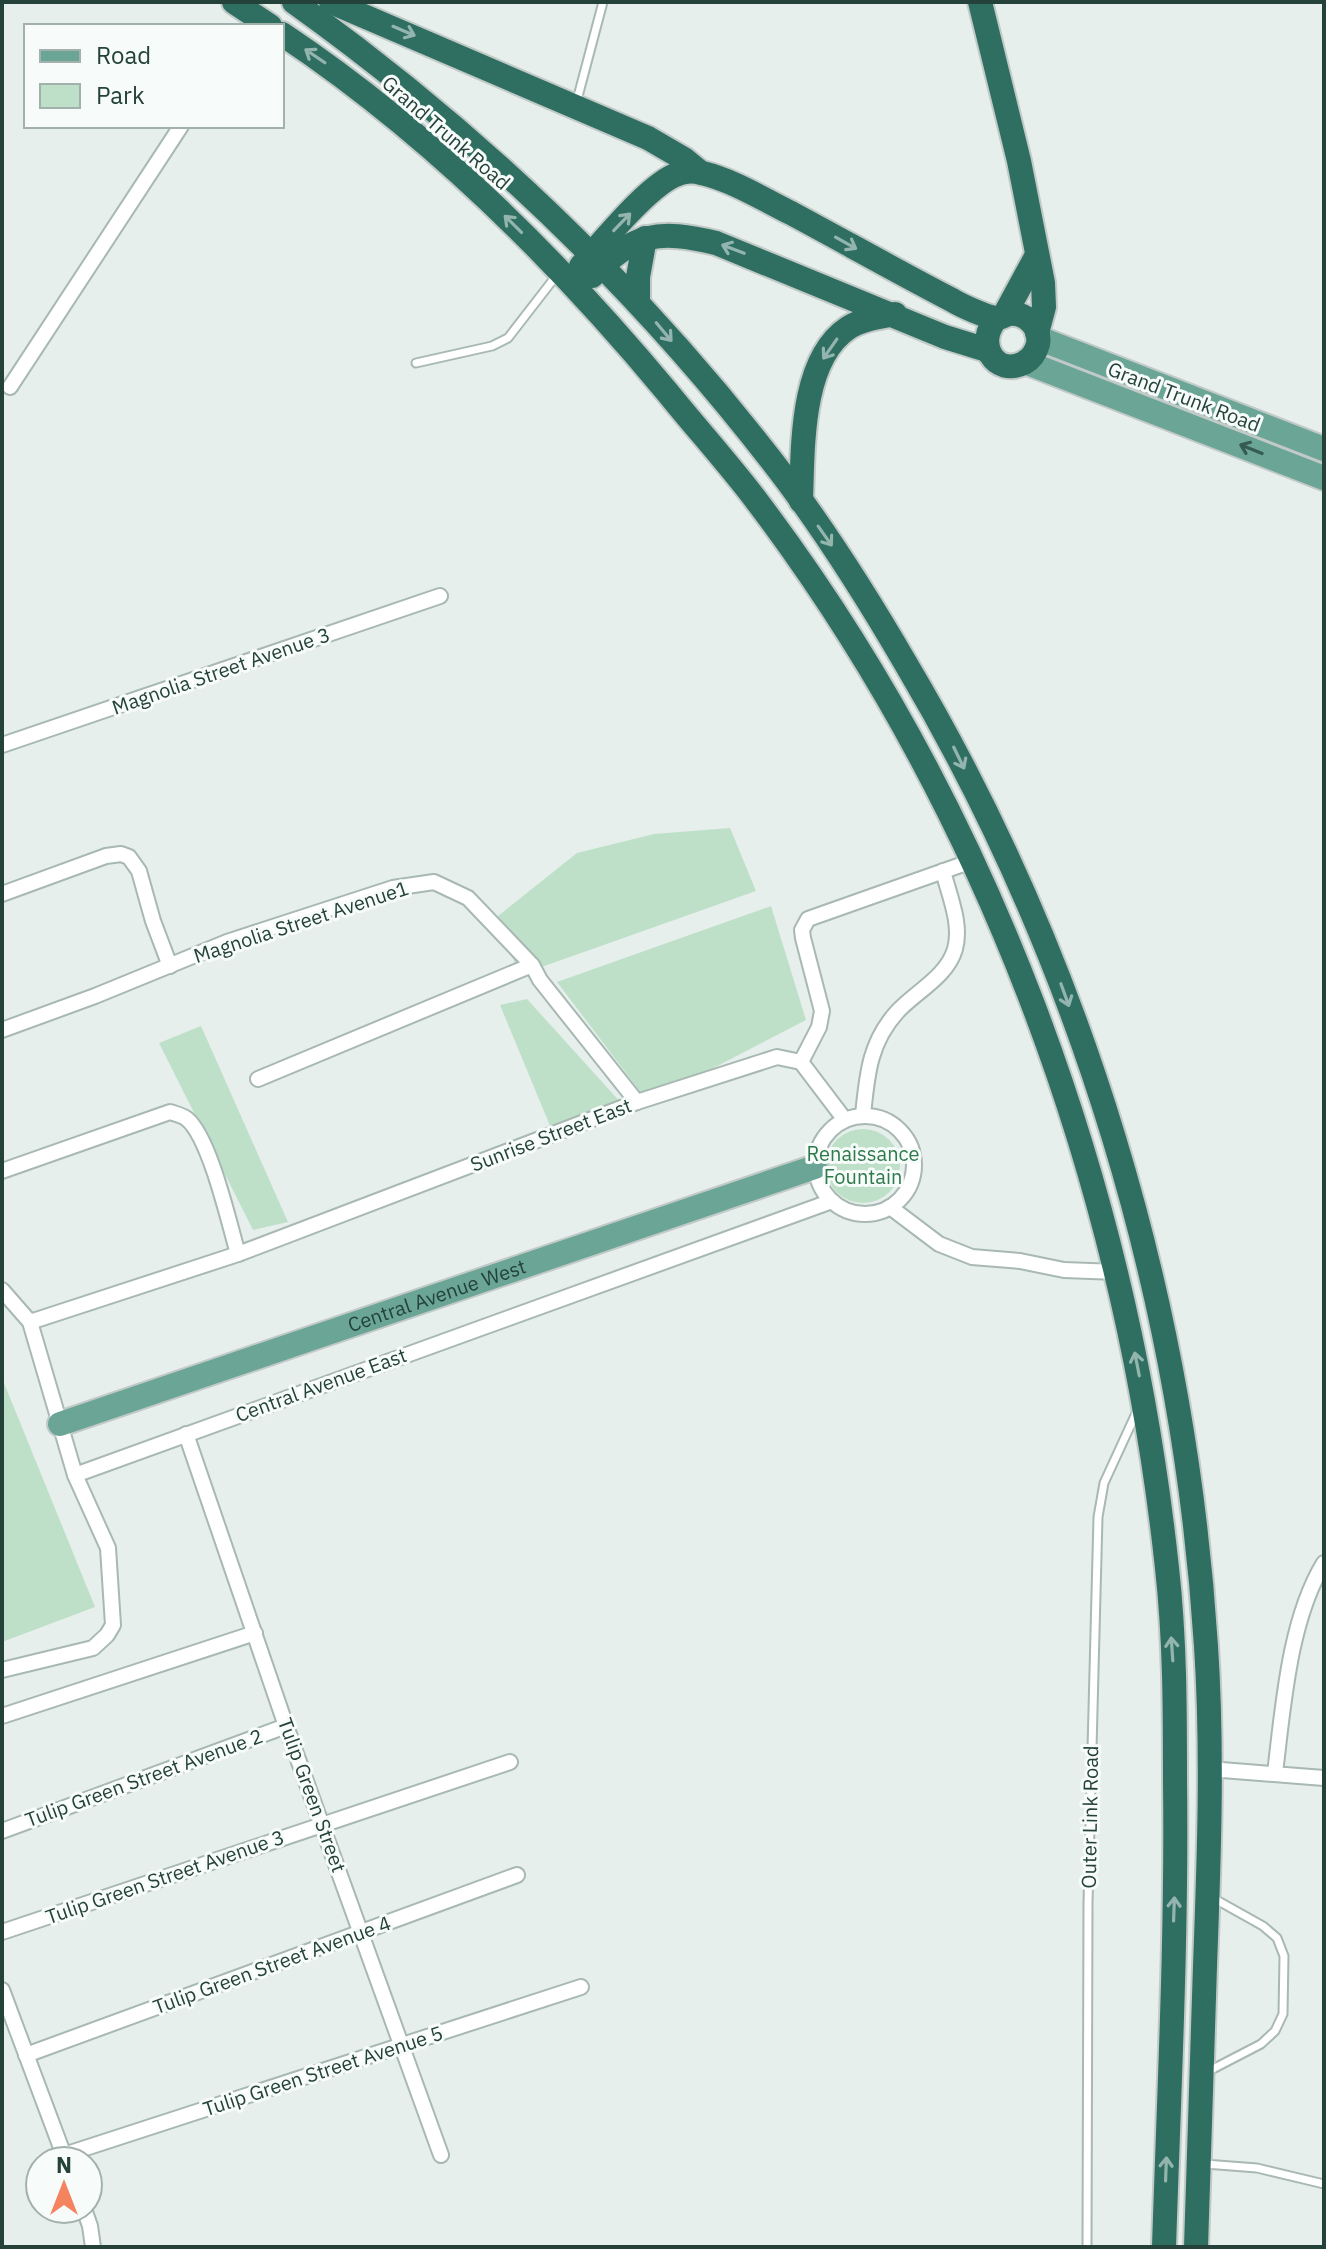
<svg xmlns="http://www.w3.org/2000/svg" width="1326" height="2249" font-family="'IBM Plex Sans',sans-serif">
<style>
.green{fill:#bfe0c8}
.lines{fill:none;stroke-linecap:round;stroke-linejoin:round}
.lane-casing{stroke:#a8b8b2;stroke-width:11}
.street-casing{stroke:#a8b8b2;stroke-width:18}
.primary-casing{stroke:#c2cac8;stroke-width:28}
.highway-casing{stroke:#c2cac8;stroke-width:28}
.lane{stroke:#fff;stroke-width:7}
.street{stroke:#fff;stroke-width:14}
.primary{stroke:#6aa596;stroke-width:24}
.highway{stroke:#2f6f62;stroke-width:24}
.oneway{stroke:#93b5ae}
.oneway2{stroke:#365b51}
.labels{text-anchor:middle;stroke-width:6;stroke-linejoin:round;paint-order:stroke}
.street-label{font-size:20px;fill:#24423a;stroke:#f7fbf9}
.park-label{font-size:20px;fill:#2d7a4b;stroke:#f7fbf9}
</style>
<rect width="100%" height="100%" fill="#e6efeb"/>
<g class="green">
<path d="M730,828L756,891L519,975L498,916L577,853L654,834Z"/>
<path d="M771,906L806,1020L648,1102L557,982Z"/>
<path d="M527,999L623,1105L553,1133L500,1005Z"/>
<path d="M201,1026L288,1222L253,1230L159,1043Z"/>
<circle cx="863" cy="1166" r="37"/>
<path d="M2,1378L95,1607L2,1642Z"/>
</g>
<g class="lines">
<defs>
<g id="lane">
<path d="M576,104L603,2"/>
<path d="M416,363L492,346L508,338L556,276"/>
<path d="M1207,2072L1261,2044L1275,2031L1283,2014L1284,1956L1277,1938L1263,1926L1213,1898"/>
<path d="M1205,2164L1257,2168L1324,2184"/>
<path d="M1087,2247L1088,1903L1098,1517L1104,1483L1138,1409"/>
</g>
<g id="street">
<path d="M10,387L181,126"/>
<path d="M2,745L440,596"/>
<path d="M2,894L106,856L121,854L129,857L139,871L153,921L170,966"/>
<path d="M2,1030L95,996L227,942L393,888L434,882L468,898L532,965"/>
<path d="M801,1062L819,1027L822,1011L803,938L802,930L808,919L972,861"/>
<path d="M258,1079L532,965L540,980L637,1102"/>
<path d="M863,1115C867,1076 869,1043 897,1012C915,992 947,977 955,949C962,924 949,895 943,871"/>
<circle cx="865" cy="1165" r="49"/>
<path d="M2,1171L170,1112C176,1114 182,1115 187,1119C210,1138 229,1223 238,1254L637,1102L777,1057L801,1062L845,1120"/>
<path d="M890,1207L939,1244L972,1257L1020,1261L1064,1270L1117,1272"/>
<path d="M2,1290L30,1322L75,1475"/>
<path d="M30,1322L238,1254"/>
<path d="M186,1434L286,1726L441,2155"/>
<path d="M2,1670L93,1648L107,1635L113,1625L108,1548L75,1475L832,1201"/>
<path d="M2,1716L255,1633"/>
<path d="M1209,1769L1324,1778"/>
<path d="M1275,1773C1283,1708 1289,1620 1324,1563"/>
<path d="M2,1831L286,1726"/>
<path d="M2,1932L510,1762"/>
<path d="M2,1990L66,2161"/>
<path d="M26,2055L517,1875"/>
<path d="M64,2155L581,1987"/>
<path d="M84,2209L90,2226L93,2247"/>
</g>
<g id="primary">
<path d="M1038,338L1324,449"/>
<path d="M1025,362L1324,478"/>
<path id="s1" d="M60,1424L815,1167"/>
</g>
<g id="highway">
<path d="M234,2L270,26"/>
<path d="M294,2C481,136 649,298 788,482C831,540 870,602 906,664C1082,961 1184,1302 1206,1646C1213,1752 1209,1860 1205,1966C1202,2059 1199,2153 1196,2247"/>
<path d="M331,2L648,138L684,159L701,173"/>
<path d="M980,2L1019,161L1043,283L1044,307L1037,333"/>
<path d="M282,34C429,132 556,258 668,393C697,429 728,463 756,500C989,808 1126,1185 1167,1568C1175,1639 1175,1710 1175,1781C1177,1937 1169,2092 1164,2247"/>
<path d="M581,266C602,243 650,183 678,174C685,171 694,171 702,173C732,180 763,199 791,213C845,242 898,272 952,300C960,305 988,318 997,318C1001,318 1005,315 1009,314C1026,312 1041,327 1038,344C1036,352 1031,359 1024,363C995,377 974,343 997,318"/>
<path d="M592,276C634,233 658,229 716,243L945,337L987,350"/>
<path d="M638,302V277L645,238"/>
<path d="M1005,314L1037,255"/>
<path d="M801,501C803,449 800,360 848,328C862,319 879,317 895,314"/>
</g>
</defs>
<use href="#lane" class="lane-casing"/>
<use href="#street" class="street-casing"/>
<use href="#primary" class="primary-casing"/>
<use href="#highway" class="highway-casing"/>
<use href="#lane" class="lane"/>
<use href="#street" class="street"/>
<use href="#primary" class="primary"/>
<use href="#highway" class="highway"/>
</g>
<defs><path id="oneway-shaft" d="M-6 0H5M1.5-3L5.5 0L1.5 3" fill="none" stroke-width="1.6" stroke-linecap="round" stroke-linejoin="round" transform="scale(2)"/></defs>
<g class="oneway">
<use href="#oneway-shaft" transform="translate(404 31) rotate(23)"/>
<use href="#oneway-shaft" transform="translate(315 56) rotate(-146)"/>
<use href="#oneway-shaft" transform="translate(622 222) rotate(-46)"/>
<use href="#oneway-shaft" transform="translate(513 224) rotate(-135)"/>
<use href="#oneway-shaft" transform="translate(846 243) rotate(29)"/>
<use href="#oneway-shaft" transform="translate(733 249) rotate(-159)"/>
<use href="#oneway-shaft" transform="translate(664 332) rotate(50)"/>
<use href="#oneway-shaft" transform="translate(830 349) rotate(125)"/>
<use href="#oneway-shaft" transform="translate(825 536) rotate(55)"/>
<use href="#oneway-shaft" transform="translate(959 758) rotate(64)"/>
<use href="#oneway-shaft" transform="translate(1065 995) rotate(70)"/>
<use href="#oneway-shaft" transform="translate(1137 1364) rotate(-101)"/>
<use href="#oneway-shaft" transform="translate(1172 1649) rotate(-94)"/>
<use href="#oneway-shaft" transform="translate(1174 1909) rotate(-88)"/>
<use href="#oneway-shaft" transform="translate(1166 2169) rotate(-88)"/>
</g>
<use class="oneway2" href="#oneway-shaft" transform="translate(1251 449) rotate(-158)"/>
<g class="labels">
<g class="street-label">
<text transform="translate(446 133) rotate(41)" y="7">Grand Trunk Road</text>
<text transform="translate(1184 397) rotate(21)" y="7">Grand Trunk Road</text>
<text transform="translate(221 671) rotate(-19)" y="7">Magnolia Street Avenue 3</text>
<text transform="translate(301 922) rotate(-18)" y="7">Magnolia Street Avenue1</text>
<text transform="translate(551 1135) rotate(-21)" y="7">Sunrise Street East</text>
<text dy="7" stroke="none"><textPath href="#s1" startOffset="398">Central Avenue West</textPath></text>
<text transform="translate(321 1385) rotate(-20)" y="7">Central Avenue East</text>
<text transform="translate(144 1778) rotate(-20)" y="7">Tulip Green Street Avenue 2</text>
<text transform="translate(312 1795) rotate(70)" y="7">Tulip Green Street</text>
<text transform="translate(1090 1817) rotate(-89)" y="7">Outer Link Road</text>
<text transform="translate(165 1877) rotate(-19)" y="7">Tulip Green Street Avenue 3</text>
<text transform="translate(272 1965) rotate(-20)" y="7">Tulip Green Street Avenue 4</text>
<text transform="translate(323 2071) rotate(-18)" y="7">Tulip Green Street Avenue 5</text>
</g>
<g class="park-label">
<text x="863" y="1161">Renaissance<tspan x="863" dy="23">Fountain</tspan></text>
</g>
</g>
<rect width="1326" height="2249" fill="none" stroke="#24423a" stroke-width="8"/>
<rect x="24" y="24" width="260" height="104" fill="#f7fbf9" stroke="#a3b1ad" stroke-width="2"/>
<rect x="40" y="50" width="40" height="12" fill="#6aa596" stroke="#a3b1ad" stroke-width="2"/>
<text x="96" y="64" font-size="24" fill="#24423a">Road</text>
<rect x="40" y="84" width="40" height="24" fill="#bfe0c8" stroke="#a3b1ad" stroke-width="2"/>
<text x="96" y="104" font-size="24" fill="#24423a">Park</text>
<g transform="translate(64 2185)"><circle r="38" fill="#f7fbf9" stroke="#a3b1ad" stroke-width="2"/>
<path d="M0-6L14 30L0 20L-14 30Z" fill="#f4845f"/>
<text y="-12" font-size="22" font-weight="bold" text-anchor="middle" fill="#24423a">N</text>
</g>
</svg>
